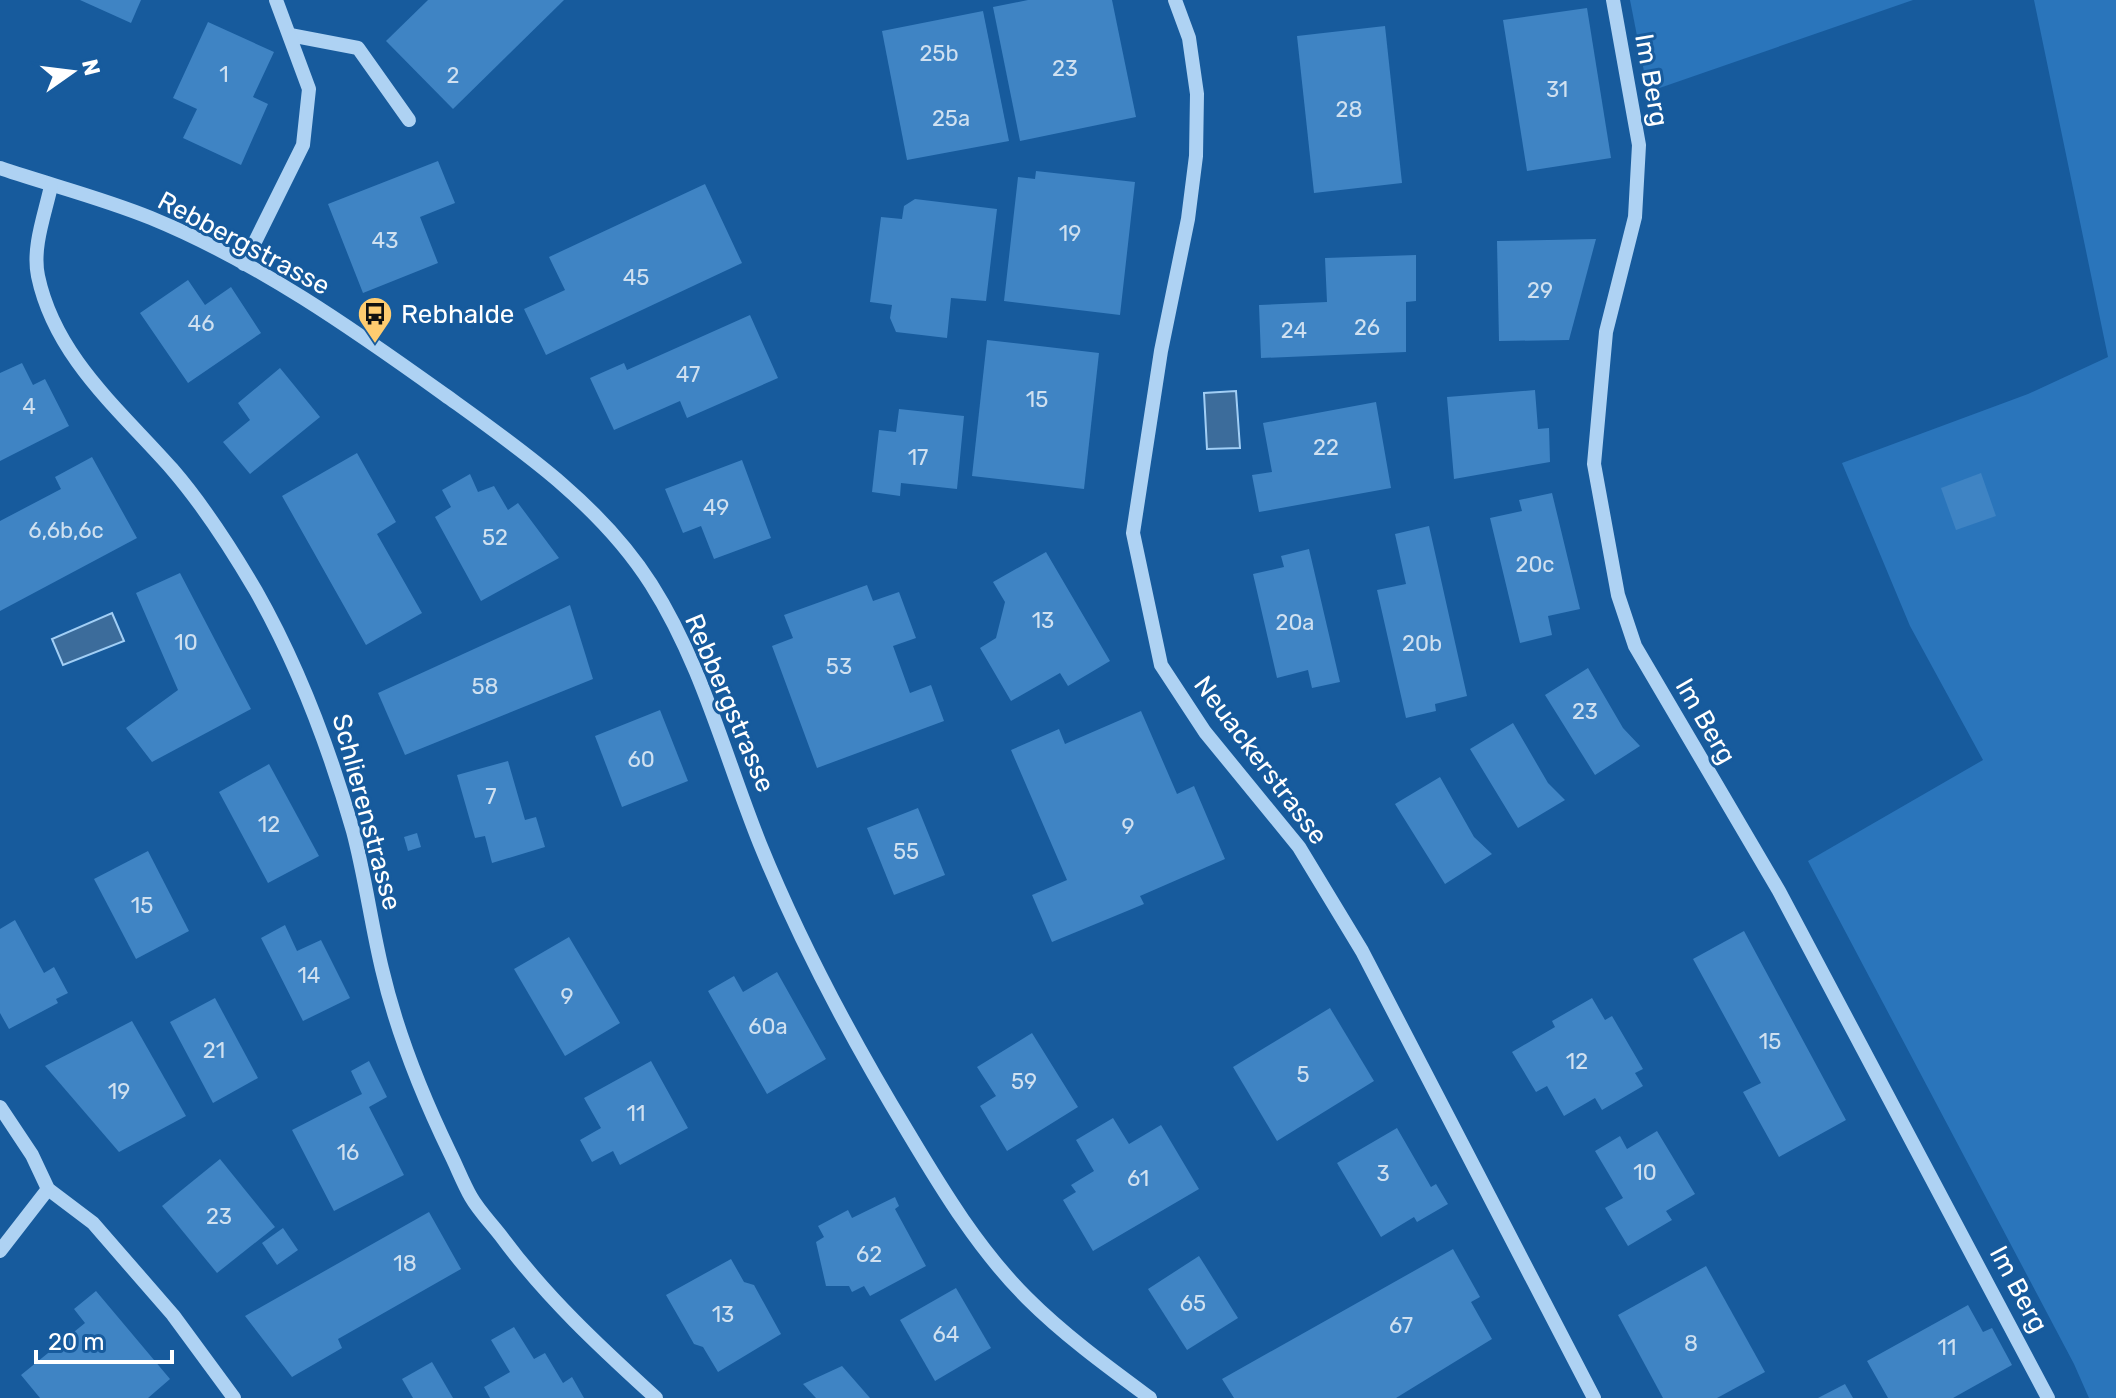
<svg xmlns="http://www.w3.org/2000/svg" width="2116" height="1398" font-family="Rubik,sans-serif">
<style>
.green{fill:#2a75bb}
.water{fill:#3c6c9b;stroke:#a1cef5;stroke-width:2}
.building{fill:#3f84c4}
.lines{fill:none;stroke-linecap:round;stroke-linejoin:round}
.minor{stroke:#aed2f3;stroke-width:14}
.labels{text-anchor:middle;stroke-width:6;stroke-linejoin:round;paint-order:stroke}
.number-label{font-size:22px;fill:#cfe0f0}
.street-label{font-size:26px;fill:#fff;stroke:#175b9d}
.poi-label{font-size:26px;fill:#fff;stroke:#175b9d;text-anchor:start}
</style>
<rect width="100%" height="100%" fill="#175b9d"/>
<g class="green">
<path d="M1630,0H1913L1648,92Z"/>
<path d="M2034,0H2116V1398H2089L2074,1364L1808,861L1983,760L1910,626L1842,463L2028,394L2108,357Z"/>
</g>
<g class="water">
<path d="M1236,391L1240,448L1207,449L1204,393Z"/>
<path d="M112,613L124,641L63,665L52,639Z"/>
</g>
<g class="building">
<path d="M80,0H141L131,23Z"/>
<path d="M428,0H564L453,109L386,41Z"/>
<path d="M1028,0H1112L1136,117L1020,141L993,7Z"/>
<path d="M1587,8L1611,158L1527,171L1503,20Z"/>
<path d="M983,11L1009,141L907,160L882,31Z"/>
<path d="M208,22L274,52L253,97L268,104L241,165L183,138L197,109L173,98Z"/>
<path d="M1385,26L1402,183L1314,193L1297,36Z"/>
<path d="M438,161L455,203L420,217L438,263L363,293L328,204Z"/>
<path d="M1036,171L1135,182L1120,315L1004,301L1018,177L1035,179Z"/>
<path d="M705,184L742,263L546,355L524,309L565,290L549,257Z"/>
<path d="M915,199L997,209L986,301L951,298L947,338L896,332L890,318L892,305L870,302L881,217L902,219L904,206Z"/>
<path d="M1596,239L1569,340L1499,341L1497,241Z"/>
<path d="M1416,255V301L1406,302V352L1261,358L1259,305L1327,302L1325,258Z"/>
<path d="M188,280L205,305L231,287L261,333L188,383L140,313Z"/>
<path d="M750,315L778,378L687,418L680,401L614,430L590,378L624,363L627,370Z"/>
<path d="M987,340L1099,353L1084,489L972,476Z"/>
<path d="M22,363L33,385L45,379L69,426L0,461V373Z"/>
<path d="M280,368L320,417L250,474L223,442L250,420L238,403Z"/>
<path d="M1535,390L1538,429L1549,428L1550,462L1454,479L1447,397Z"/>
<path d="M1376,402L1391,488L1259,512L1252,475L1272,472L1263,423Z"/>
<path d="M899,409L964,416L957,489L901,483L900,496L872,492L879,430L896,432Z"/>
<path d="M357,453L396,522L377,534L422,613L366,645L282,496Z"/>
<path d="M92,457L137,538L0,611V521L61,489L55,477Z"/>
<path d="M742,460L771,538L714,559L701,526L683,533L665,489Z"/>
<path d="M1981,473L1996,516L1956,530L1941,488Z"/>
<path d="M470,474L478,492L494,486L508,510L518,503L559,558L481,601L435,517L451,507L442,490Z"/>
<path d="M1552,493L1580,609L1548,616L1552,635L1520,643L1490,518L1522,511L1519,500Z"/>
<path d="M1429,526L1467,696L1435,704L1436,711L1406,718L1377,590L1406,584L1395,534Z"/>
<path d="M1309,549L1340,682L1312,688L1308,670L1277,678L1253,574L1284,567L1281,556Z"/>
<path d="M1046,552L1110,661L1068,686L1060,673L1011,701L980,648L996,638L1005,602L993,582Z"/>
<path d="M180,573L251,709L152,762L126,728L178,690L136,593Z"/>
<path d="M867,585L873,601L899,592L916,638L893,646L910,693L931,685L944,721L817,768L772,646L793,638L784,615Z"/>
<path d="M570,605L593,679L405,755L378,693Z"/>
<path d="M1588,668L1623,728L1640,746L1595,775L1545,695Z"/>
<path d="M660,710L688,781L622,807L595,736Z"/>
<path d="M1141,711L1177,794L1194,786L1225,859L1140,896L1144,904L1052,942L1032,895L1067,880L1011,750L1059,729L1065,744Z"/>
<path d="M1513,723L1548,783L1565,800L1518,828L1470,749Z"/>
<path d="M508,761L525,820L536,817L545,847L492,863L485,836L475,838L457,775Z"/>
<path d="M269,764L319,856L268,883L219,792Z"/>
<path d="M1440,777L1474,837L1492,854L1445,884L1395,804Z"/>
<path d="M918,808L945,875L894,895L867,828Z"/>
<path d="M417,833L421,847L408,851L404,837Z"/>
<path d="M148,851L189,931L136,959L94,879Z"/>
<path d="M15,920L44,973L54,967L68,993L56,999L58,1003L9,1029L0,1013V929Z"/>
<path d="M285,925L297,951L321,940L350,998L303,1021L261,938Z"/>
<path d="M1744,931L1846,1120L1779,1157L1743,1092L1761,1083L1693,959Z"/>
<path d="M569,937L620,1023L565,1056L514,969Z"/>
<path d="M777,972L826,1059L767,1094L708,991L734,976L743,992Z"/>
<path d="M215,998L258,1078L213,1103L170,1022Z"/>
<path d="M1592,998L1605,1020L1612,1016L1643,1069L1635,1073L1643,1086L1602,1110L1595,1098L1564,1116L1547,1086L1536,1092L1512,1052L1555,1027L1552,1021Z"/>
<path d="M1330,1008L1374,1081L1277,1141L1233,1067Z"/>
<path d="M132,1021L186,1116L119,1152L45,1066Z"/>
<path d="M1032,1033L1078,1107L1007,1151L980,1106L996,1096L977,1067Z"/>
<path d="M369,1061L387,1097L369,1107L404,1175L334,1211L292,1130L362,1094L351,1071Z"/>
<path d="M651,1061L688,1128L620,1165L613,1151L592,1162L580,1140L601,1128L584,1098Z"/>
<path d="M1113,1118L1129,1144L1161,1125L1199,1189L1093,1251L1063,1200L1076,1192L1071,1185L1094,1171L1076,1140Z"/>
<path d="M1397,1128L1431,1187L1436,1184L1448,1204L1417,1222L1414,1217L1381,1237L1337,1163Z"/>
<path d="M1657,1131L1695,1194L1666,1211L1672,1220L1628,1246L1605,1208L1623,1198L1595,1151L1620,1136L1627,1149Z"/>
<path d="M220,1159L275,1227L217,1273L162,1206Z"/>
<path d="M895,1197L899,1206L895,1209L926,1266L870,1296L864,1286L852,1292L849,1286H826L816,1242L824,1237L818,1226L848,1210L852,1218Z"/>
<path d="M429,1212L461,1269L338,1339L342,1348L292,1377L245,1316Z"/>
<path d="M283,1228L298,1250L277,1265L262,1243Z"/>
<path d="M1453,1249L1480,1297L1471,1302L1492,1339L1396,1398H1234L1222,1379Z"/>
<path d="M1199,1256L1238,1318L1187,1350L1148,1289Z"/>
<path d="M731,1259L744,1282L754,1285L781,1334L718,1372L703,1347L694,1344L666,1295Z"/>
<path d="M1706,1266L1765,1372L1717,1398H1663L1618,1315Z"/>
<path d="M956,1288L991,1348L935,1381L900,1320Z"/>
<path d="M96,1291L170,1379L148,1398H40L21,1375L85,1323L74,1309Z"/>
<path d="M1968,1305L1983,1332L1992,1328L2012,1365L1953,1398H1888L1867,1361Z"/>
<path d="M514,1327L534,1359L545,1353L563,1383L572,1377L584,1398H490L484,1387L510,1372L491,1340Z"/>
<path d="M432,1362L453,1398H413L402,1379Z"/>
<path d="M842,1366L870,1398H816L803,1384Z"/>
<path d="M1845,1384L1853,1398H1818Z"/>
</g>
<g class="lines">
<g class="minor">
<path d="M1175,0L1189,38L1197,94L1196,156L1188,219L1161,351L1133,533L1161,665L1205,732L1299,847L1362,951L1594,1398"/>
<path d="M1613,0L1639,145L1635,217L1606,332L1594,464L1618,595L1635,646L1779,891L2048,1398"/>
<path d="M290,35L358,48L409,120"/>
<path d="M0,168C50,185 102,198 151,218C256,261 353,329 445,395C520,449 600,504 651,584C702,664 725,757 760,844C801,945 852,1040 909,1134C943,1191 979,1250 1027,1298C1064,1335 1108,1367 1150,1398"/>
<path d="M51,186C45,214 32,247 38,276C55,357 120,410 172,469C203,505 232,550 256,591C299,667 329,747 353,831C365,876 371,923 382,969C397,1033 421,1093 450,1153C457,1167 463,1183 471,1197C479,1211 491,1223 501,1236C546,1297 600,1347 656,1398"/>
<path d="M244,264L303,145L309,89L276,0"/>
<path d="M0,1107L32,1155L48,1189L93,1223L173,1315L234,1398"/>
<path d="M0,1251L48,1189"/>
</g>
</g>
<defs>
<symbol id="bus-pin" viewBox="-11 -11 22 30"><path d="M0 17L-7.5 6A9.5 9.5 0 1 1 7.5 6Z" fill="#ffcc70" stroke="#175b9d"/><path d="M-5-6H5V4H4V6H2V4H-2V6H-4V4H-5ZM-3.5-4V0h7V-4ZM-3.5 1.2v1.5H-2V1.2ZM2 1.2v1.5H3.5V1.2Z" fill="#111"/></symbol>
</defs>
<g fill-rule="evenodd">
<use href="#bus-pin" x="355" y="294" width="40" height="54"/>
</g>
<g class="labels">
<g class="number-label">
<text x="939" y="61">25b</text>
<text x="1065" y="76">23</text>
<text x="224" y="82">1</text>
<text x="453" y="83">2</text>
<text x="1557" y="97">31</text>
<text x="1349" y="117">28</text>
<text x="951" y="126">25a</text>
<text x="1070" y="241">19</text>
<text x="385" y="248">43</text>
<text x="636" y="285">45</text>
<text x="1540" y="298">29</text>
<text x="201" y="331">46</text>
<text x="1367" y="335">26</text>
<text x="1294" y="338">24</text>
<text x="688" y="382">47</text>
<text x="1037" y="407">15</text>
<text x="29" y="414">4</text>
<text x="1326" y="455">22</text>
<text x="918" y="465">17</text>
<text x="716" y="515">49</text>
<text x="66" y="538">6,6b,6c</text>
<text x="495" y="545">52</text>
<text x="1535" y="572">20c</text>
<text x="1043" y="628">13</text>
<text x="1295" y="630">20a</text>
<text x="186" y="650">10</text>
<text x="1422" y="651">20b</text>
<text x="839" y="674">53</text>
<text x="485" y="694">58</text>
<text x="1585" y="719">23</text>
<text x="641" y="767">60</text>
<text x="491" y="804">7</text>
<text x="269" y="832">12</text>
<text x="1128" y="834">9</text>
<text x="906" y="859">55</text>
<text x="142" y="913">15</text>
<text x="309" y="983">14</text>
<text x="567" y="1004">9</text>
<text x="768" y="1034">60a</text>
<text x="1770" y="1049">15</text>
<text x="214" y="1058">21</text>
<text x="1577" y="1069">12</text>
<text x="1303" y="1082">5</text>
<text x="1024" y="1089">59</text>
<text x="119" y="1099">19</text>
<text x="636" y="1121">11</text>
<text x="348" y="1160">16</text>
<text x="1645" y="1180">10</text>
<text x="1383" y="1181">3</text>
<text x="1138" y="1186">61</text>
<text x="219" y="1224">23</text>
<text x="869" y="1262">62</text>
<text x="405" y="1271">18</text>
<text x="1193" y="1311">65</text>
<text x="723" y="1322">13</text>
<text x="1401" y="1333">67</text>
<text x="946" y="1342">64</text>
<text x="1691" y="1351">8</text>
<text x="1947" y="1355">11</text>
</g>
<g class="street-label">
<text transform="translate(1652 80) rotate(80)" y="9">Im Berg</text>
<text transform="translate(244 243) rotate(28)" y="9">Rebbergstrasse</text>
<text transform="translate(730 703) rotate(67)" y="9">Rebbergstrasse</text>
<text transform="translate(1706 721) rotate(60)" y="9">Im Berg</text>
<text transform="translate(1261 760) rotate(53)" y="9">Neuackerstrasse</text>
<text transform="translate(367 812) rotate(75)" y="9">Schlierenstrasse</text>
<text transform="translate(2019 1289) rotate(62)" y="9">Im Berg</text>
</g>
<g class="poi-label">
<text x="401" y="323">Rebhalde</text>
</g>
</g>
<g transform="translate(72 72) rotate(76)" stroke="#175b9d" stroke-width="6" paint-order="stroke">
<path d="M0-6L14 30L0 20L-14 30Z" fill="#ffffff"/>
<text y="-12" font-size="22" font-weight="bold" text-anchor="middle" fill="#ffffff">N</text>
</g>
<path d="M36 1350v12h136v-12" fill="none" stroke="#ffffff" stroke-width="4"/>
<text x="48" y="1350" font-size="24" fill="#ffffff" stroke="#175b9d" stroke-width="6" paint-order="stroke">20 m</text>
</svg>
